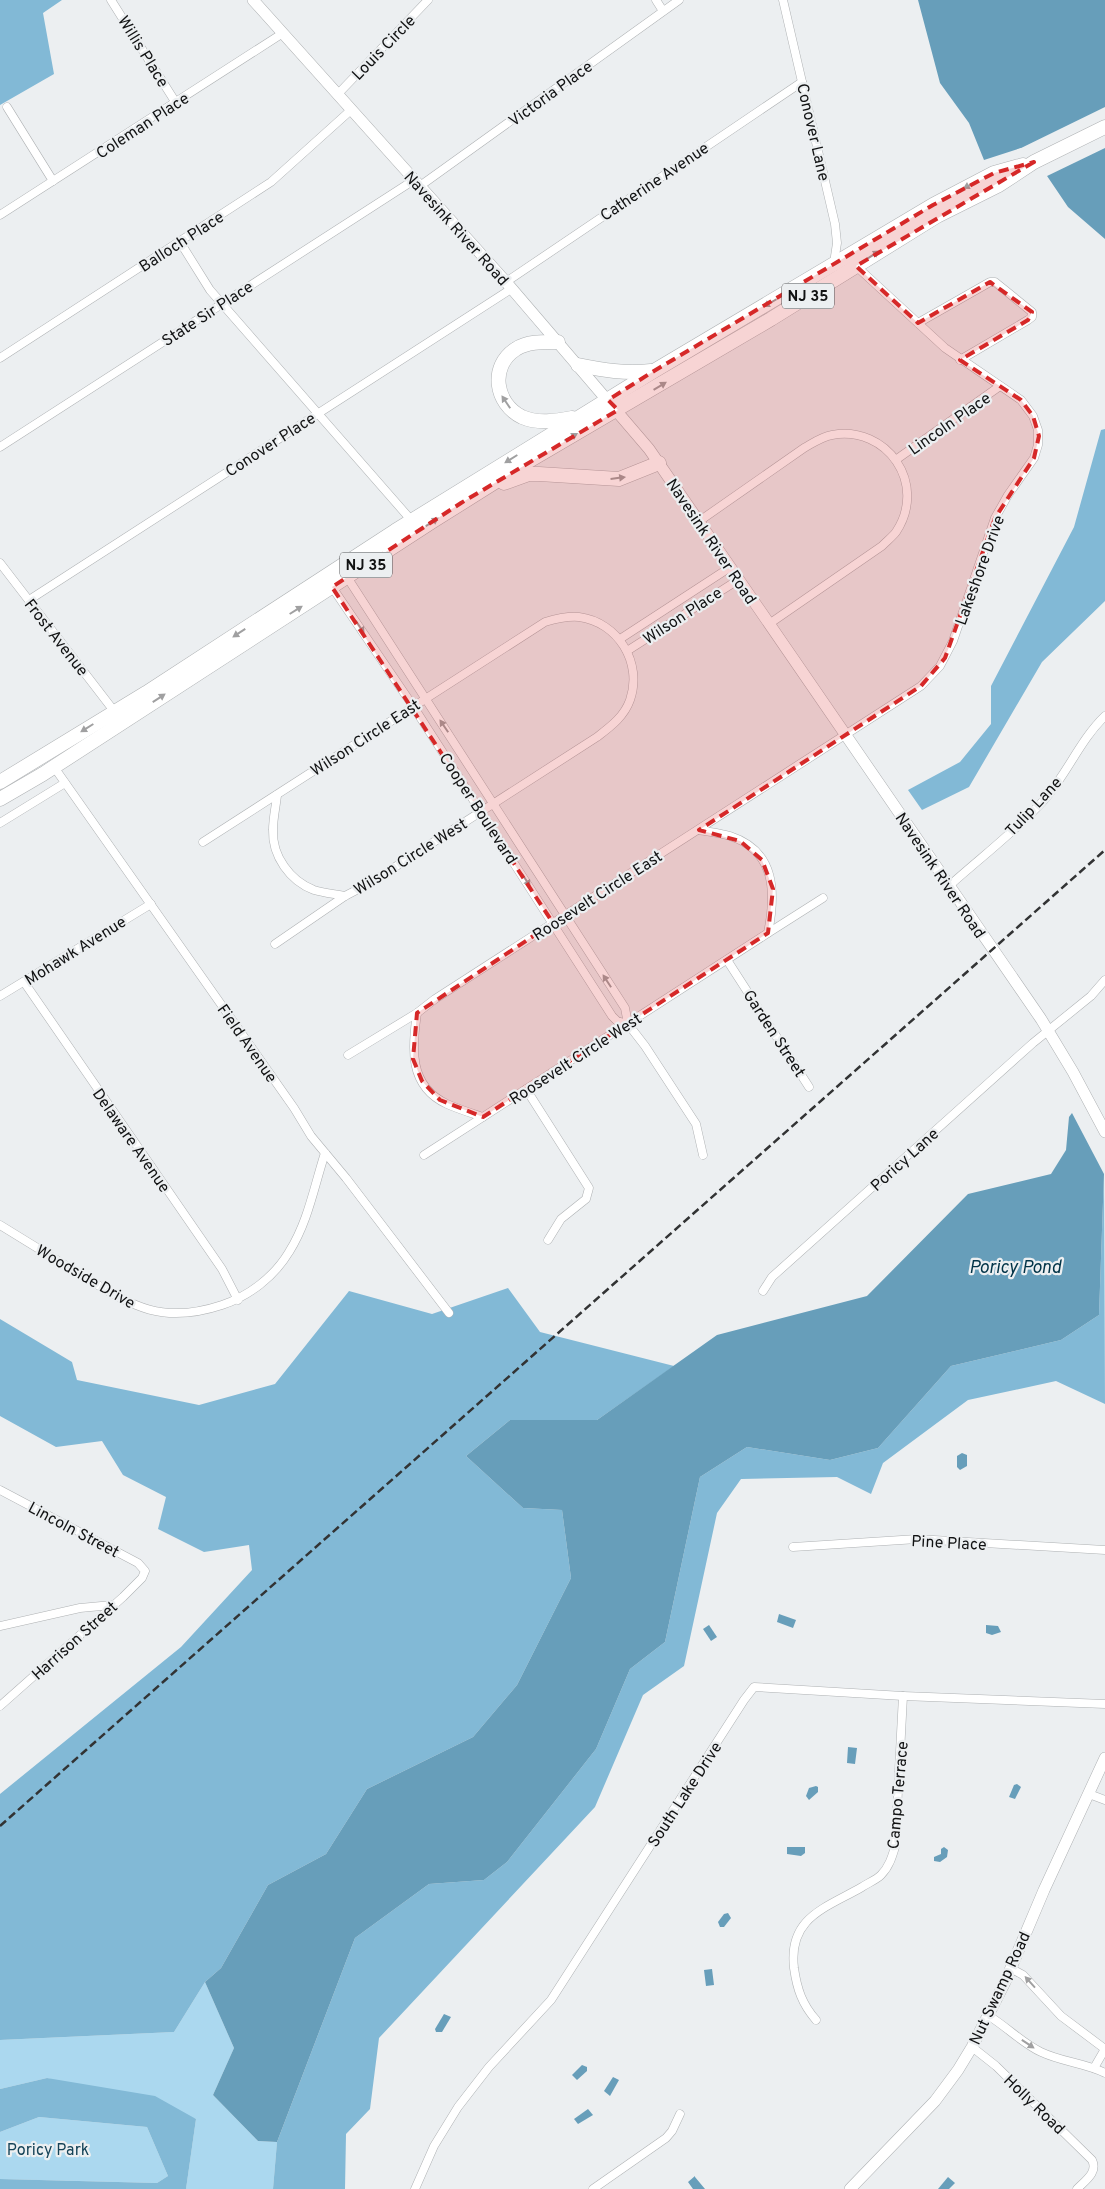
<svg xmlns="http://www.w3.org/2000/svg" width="1105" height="2189" font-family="Overpass,sans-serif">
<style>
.green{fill:#abd8ef}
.forest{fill:#82b9d6}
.water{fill:#679eba}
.pier{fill:#eceff1}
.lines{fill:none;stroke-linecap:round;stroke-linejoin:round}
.street-casing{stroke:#aeb1b3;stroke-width:9}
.secondary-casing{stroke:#aeb1b3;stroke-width:12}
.highway-casing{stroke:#aeb1b3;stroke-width:15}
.street{stroke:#fff;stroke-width:8}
.secondary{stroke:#fff;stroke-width:11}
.highway{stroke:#fff;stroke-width:14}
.rail{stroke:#323334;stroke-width:2.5;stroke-dasharray:8 4;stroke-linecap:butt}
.oneway{fill:#a0a0a1}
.marked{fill:#d62828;fill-opacity:0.2;stroke:#d62828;stroke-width:4;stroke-dasharray:10 6;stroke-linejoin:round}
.labels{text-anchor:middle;stroke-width:4.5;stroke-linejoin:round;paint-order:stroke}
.shield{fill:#eceff1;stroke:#535456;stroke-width:1}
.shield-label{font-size:15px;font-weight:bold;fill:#111213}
.street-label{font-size:16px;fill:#111213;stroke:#eceff1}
.park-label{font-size:16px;fill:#154358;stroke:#eceff1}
.water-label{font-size:18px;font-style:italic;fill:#013347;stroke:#eceff1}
</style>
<rect width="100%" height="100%" fill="#eceff1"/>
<g class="green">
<path d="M205,1982L234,2048L213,2095L258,2141L277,2142L273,2189H186L196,2119L47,2078L0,2089V2040L174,2032Z"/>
<path d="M39,2117L147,2127L168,2176L157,2183L0,2179V2132Z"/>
</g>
<g class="forest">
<path d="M0,0H62L43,13L54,74L0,105Z"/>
<path d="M1105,429V601L1042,662L969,787L922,810L908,790L960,762L991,724V686L1074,527L1101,430Z"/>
<path d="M1104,1174L1105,1404L1056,1381L968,1400L883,1463L871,1494L837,1477L741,1479L717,1513L684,1666L643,1695L595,1807L379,2038L370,2109L346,2134L345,2189H273L277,2142L355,1938L429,1884L484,1880L507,1862L596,1749L630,1669L665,1642L700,1477L747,1447L830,1460L878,1448L951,1366L1061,1340L1099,1315Z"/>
<path d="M508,1288L540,1332L674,1366L597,1420H510L466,1456L523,1508L562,1510L571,1578L517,1685L473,1737L367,1789L326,1854L268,1885L221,1968L205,1982L174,2032L0,2040V1794L181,1647L252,1570L249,1545L204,1552L158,1529L166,1497L123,1475L102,1441L56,1447L0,1416V1319L72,1362L77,1380L199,1405L275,1384L349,1291L432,1314Z"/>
<path d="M47,2078L155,2096L196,2119L186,2189H0V2179L157,2183L168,2176L147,2127L39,2117L0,2132V2089Z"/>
</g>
<g class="water">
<path d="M918,0H1105V239L1068,207L1043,170L1021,148L984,160L969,123L940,83Z"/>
<path d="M1072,1113L1104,1174L1099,1315L1061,1340L951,1366L878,1448L830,1460L747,1447L700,1477L665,1642L630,1669L596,1749L507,1862L484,1880L429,1884L355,1938L277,2142L258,2141L213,2095L234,2048L205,1982L221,1968L268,1885L326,1854L367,1789L473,1737L517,1685L571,1578L562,1510L523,1508L466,1456L510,1420H597L717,1335L867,1296L968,1194L1051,1174L1066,1150L1069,1117Z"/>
<path d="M962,1453L967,1455V1466L960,1470L957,1467V1456Z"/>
<path d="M779,1614L796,1620L793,1628L777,1622Z"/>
<path d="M709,1625L717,1637L711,1641L703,1629Z"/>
<path d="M986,1625L998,1626L1001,1632L992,1635L986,1633Z"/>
<path d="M848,1747L857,1748L855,1764L847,1763Z"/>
<path d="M1017,1784L1021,1787L1015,1799L1009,1797L1014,1785Z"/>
<path d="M816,1786L818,1787V1792L809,1800L806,1796L809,1788Z"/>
<path d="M787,1847H805V1853L801,1856L787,1854Z"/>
<path d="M944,1847L948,1850L947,1857L940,1862L934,1861V1857L941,1854V1849Z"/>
<path d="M728,1913L731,1918L724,1927H720L718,1922L724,1914Z"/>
<path d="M712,1969L714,1985L706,1986L704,1970Z"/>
<path d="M444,2014L451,2017L442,2032H436L435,2029Z"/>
<path d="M582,2065L587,2067V2071L577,2080L572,2075Z"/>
<path d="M613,2077L619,2080L610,2096L604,2091Z"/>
<path d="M588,2109L593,2115L578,2124L574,2119Z"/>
<path d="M695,2176V2177L705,2189H693L688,2182Z"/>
<path d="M948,2177L955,2183L949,2189H938Z"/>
</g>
<path class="pier" d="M1105,107V148L1045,177L1021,151L1009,154Z"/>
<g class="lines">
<defs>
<g id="street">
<path d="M111,0L176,103"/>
<path d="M656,0L663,11"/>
<path d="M783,0L835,224L837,243L834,263"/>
<path d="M337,95L428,0"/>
<path d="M7,107L53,181"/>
<path d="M420,186L679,0"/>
<path d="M0,215L283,33"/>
<path d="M180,242L210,290L412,521"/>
<path d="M506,282L802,82"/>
<path d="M918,323L990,282H995L1032,312V317L1028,320L960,360"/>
<path d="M0,358L271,182L351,110"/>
<path d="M0,447L414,180"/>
<path d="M897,459L1000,386"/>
<path d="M698,522L804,448C813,443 821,437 832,435C887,425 928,484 896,532C892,537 887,541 882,546L769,624"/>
<path d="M0,563L114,711"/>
<path d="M347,577L625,1008L628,1024L645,1046L696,1124L703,1155"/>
<path d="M332,587L413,706L612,1016L617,1021L628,1024"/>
<path d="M29,600L511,289"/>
<path d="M620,639L729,568"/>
<path d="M627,651L738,580"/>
<path d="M54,767L294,1108L311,1136L346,1178L449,1313"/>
<path d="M277,795C276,806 273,818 273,830C272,856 290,881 314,890C324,893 335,894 345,896"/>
<path d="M0,823L65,783"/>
<path d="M203,842L545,622C555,619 568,616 579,617C618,622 643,663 630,700C624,717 610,727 597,737L370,883L345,896L275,944"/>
<path d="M949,886C980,858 1016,831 1044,800C1067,774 1080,740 1105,716"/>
<path d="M768,933L823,898"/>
<path d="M727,960L809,1087"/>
<path d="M24,982L222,1269L238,1300"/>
<path d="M0,996L151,904"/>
<path d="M417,1013C412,1047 408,1086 447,1104C458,1109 471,1113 483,1117"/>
<path d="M348,1055L417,1013L435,999L921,686L940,666L953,641L995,518L1008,495L1034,458L1038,445V430L1033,416L1021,400L945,348L856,266"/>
<path d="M526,1089L589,1188L586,1199L561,1219L548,1240"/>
<path d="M424,1155L768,933C776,893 776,851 730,836C720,833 709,832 699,830"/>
<path d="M0,1225C26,1241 52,1257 78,1273C129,1304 159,1326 222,1305C249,1296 274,1277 289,1252C308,1222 314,1187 325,1153"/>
<path d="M763,1291L772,1277L1033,1043L1091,996L1105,980"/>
<path d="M0,1490L138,1563L145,1571L142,1578L123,1597L0,1706"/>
<path d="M793,1547L917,1539L1105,1550"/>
<path d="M0,1626L80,1608L112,1605"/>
<path d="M1089,1794L1105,1800"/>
<path d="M1010,1968L1023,1975L1061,2016L1105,2049"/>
<path d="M989,2016C1007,2027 1022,2043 1041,2052C1062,2062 1085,2063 1105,2073"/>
<path d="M816,2020C802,2004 797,1989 794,1968C788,1917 826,1908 862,1887C868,1883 876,1880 881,1875C889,1867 892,1857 895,1847L903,1696"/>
<path d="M972,2047L996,2066L1092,2160C1098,2172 1086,2180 1077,2189"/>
<path d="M1094,2068L1105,2049"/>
<path d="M415,2189L434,2146L458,2107L489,2067L551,2000L744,1700L754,1687L903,1696L1105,1704"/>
<path d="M593,2189L666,2138L672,2131L680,2114"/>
</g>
<g id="secondary">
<path d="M253,0L506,282L649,449L1041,1019L1073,1072L1105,1132"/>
<path d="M850,2189L935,2101L958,2070L972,2047L1005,1982L1044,1890L1105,1758"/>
</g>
<g id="highway">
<path d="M558,342C545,342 528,341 516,349C489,366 495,404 522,417C538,424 556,421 572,418"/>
<path d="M578,365C603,370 625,374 651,371"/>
<path d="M504,483L529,474H539L619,479L659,463"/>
<path d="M0,782L146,693L395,531L654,371L933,205L994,173L1023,165"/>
<path d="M0,799L43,774L433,521L522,465L771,319L937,216L999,185L1034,162L1105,127"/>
</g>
</defs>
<use href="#street" class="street-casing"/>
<use href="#secondary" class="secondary-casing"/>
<use href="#highway" class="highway-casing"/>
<use href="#street" class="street"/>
<use href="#secondary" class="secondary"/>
<use href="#highway" class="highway"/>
<path class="rail" d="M0,1826L1105,850"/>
</g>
<defs><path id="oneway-solid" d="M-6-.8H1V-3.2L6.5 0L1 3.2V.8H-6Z" transform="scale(1.25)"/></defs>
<g class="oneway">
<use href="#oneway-solid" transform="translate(970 185) rotate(152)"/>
<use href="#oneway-solid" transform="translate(873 255) rotate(-33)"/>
<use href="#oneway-solid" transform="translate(770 303) rotate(150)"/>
<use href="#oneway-solid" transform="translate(660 386) rotate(-31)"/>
<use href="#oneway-solid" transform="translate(506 402) rotate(-124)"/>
<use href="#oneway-solid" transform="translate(571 437) rotate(-29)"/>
<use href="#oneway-solid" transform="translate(511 459) rotate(148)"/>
<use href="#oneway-solid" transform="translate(618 478) rotate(-7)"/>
<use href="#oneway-solid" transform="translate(432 522) rotate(-33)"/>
<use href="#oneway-solid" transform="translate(296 610) rotate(-32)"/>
<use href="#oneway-solid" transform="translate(360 627) rotate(56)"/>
<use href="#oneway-solid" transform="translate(239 633) rotate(147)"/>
<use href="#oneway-solid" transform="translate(159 698) rotate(-33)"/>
<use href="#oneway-solid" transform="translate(444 726) rotate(-124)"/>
<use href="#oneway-solid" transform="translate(87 728) rotate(148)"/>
<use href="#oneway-solid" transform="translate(526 880) rotate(57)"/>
<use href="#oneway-solid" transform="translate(607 981) rotate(-123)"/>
<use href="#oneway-solid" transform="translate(1030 1982) rotate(-132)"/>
<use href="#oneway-solid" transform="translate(1028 2044) rotate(34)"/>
</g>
<path class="marked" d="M1034,162L856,266L918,323L990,282L1032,312L1028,320L960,360L1021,400L1033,416L1039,436L1034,458L995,518L945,658L921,686L699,830L740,841L762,860L773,889L768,933L483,1117L440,1100L422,1081L413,1059L417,1013L553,923L332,587L461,503L618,410L608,400L654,371L933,205L994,173Z"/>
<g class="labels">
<g class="shield">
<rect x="782" y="283.5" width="52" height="25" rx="4"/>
<rect x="340" y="552.5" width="52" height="25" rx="4"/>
</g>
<g class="shield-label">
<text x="808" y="301">NJ 35</text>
<text x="366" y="570">NJ 35</text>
</g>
<g class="street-label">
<text transform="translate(383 47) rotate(-46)" y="6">Louis Circle</text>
<text transform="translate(144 51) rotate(58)" y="6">Willis Place</text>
<text transform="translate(550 93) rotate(-36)" y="6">Victoria Place</text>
<text transform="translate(142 125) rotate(-33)" y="6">Coleman Place</text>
<text transform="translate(814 132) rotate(77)" y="6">Conover Lane</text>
<text transform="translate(654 181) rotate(-34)" y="6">Catherine Avenue</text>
<text transform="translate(457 228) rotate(48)" y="6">Navesink River Road</text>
<text transform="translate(181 241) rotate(-33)" y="6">Balloch Place</text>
<text transform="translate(207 313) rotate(-33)" y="6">State Sir Place</text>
<text transform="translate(949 423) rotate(-35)" y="6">Lincoln Place</text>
<text transform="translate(270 444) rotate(-33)" y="6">Conover Place</text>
<text transform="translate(712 541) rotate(56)" y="6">Navesink River Road</text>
<text transform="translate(979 570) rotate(-70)" y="6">Lakeshore Drive</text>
<text transform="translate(682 615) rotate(-33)" y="6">Wilson Place</text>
<text transform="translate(57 637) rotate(52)" y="6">Frost Avenue</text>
<text transform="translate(365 737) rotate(-33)" y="6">Wilson Circle East</text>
<text transform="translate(1033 806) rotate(-47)" y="6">Tulip Lane</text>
<text transform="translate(479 808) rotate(57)" y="6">Cooper Boulevard</text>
<text transform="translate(410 856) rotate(-32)" y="6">Wilson Circle West</text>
<text transform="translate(941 875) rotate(56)" y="6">Navesink River Road</text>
<text transform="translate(597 895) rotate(-33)" y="6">Roosevelt Circle East</text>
<text transform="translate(75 950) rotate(-32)" y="6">Mohawk Avenue</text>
<text transform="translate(775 1033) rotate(57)" y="6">Garden Street</text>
<text transform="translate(248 1043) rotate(55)" y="6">Field Avenue</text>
<text transform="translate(575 1058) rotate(-33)" y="6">Roosevelt Circle West</text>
<text transform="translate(132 1140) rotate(55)" y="6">Delaware Avenue</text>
<text transform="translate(904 1159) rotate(-42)" y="6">Poricy Lane</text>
<text transform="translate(86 1276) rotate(30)" y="6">Woodside Drive</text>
<text transform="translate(74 1529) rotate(28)" y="6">Lincoln Street</text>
<text transform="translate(949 1542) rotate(3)" y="6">Pine Place</text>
<text transform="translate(74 1640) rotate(-42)" y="6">Harrison Street</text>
<text transform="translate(684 1794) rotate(-57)" y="6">South Lake Drive</text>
<text transform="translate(897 1795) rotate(-85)" y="6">Campo Terrace</text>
<text transform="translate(999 1988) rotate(-65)" y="6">Nut Swamp Road</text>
<text transform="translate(1035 2104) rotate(44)" y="6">Holly Road</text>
</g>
<g class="park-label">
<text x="48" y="2155">Poricy Park</text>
</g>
<g class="water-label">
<text x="1015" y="1273">Poricy Pond</text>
</g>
</g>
</svg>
